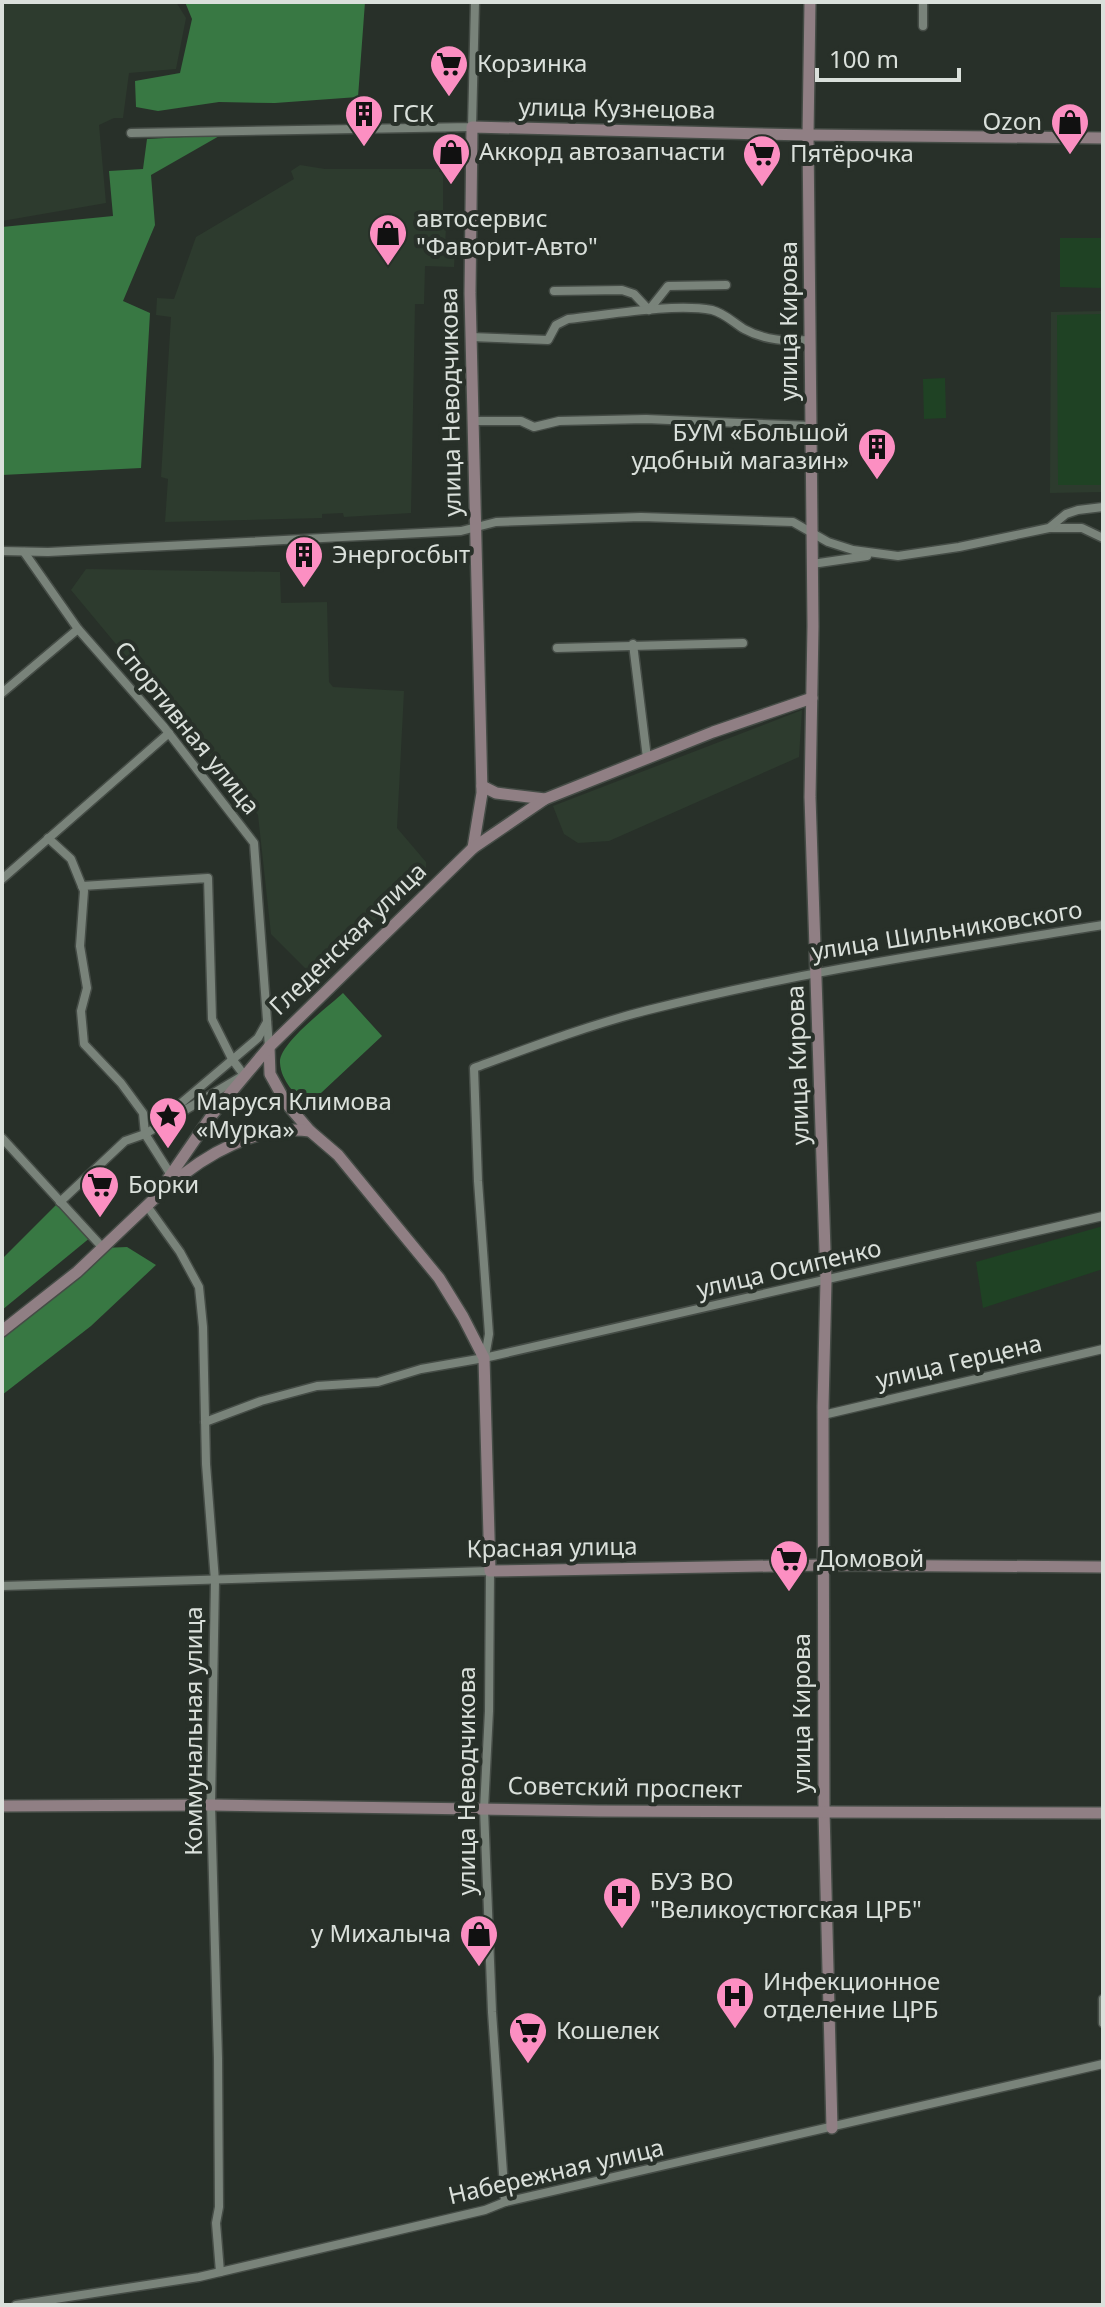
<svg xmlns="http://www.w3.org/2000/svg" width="1105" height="2307" font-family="'Noto Sans',sans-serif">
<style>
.built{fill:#2d3b2e}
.green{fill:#1f4224}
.forest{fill:#387843}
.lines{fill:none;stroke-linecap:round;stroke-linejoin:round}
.street-casing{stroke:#454c46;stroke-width:11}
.secondary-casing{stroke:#454c46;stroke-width:14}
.street{stroke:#79837a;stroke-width:8}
.secondary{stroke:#907f84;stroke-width:11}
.labels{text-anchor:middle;stroke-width:8;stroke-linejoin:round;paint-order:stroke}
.poi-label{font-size:24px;fill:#dae0db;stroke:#283029;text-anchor:start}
.street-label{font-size:24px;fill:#dae0db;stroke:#283029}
</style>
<rect width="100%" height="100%" fill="#283029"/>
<g class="built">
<path d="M2,2H176L186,18L176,69L129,73L123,118H114L99,125L106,203L2,221Z"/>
<path d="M300,165L325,169H439V172H443V210L456,211L455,228H446L445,246L455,247L454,267L425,266L424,304H415L411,513L344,517L343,513L322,514V518L165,522L168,479L161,477L171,317L156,315L157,298L174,299L196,237L294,179L291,171Z"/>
<path d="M1103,311V492L1050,493L1051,312Z"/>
<path d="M86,569L280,572L281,603L327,602L329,682L333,687L404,691L397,828L426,862V871L315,978L271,934L258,815L71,590Z"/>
<path d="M802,710L799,757L609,841L578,843L564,834L553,806Z"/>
</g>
<g class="green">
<path d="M1060,238H1103V288L1060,287Z"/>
<path d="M1103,314V485H1058L1057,315Z"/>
<path d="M945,378L946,418L924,419L923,379Z"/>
<path d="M1103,1226V1269L983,1308L976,1262Z"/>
</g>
<g class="forest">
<path d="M185,2H365L358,97L275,103L219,102L158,111L136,107L135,81L180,73L192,19Z"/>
<path d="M221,135L151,175L155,225L123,301L150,313L141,468L2,475V227L113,216L109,171L143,169L147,139Z"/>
<path d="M343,993L382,1036L306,1107C296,1094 281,1081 280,1063C278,1044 328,1007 343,993Z"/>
<path d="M59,1202L91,1237L2,1310V1259Z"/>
<path d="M127,1247L156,1265L91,1326L2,1395V1331L103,1248Z"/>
</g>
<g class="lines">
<defs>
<g id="street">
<path d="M923,26V2"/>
<path d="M131,133L472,127L475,2"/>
<path d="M554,291L622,290L634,294L649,310L668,286L726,285"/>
<path d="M471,337L548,340L556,325L568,319C608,315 673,303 712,310C724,313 733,322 744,329C766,341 786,341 810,340"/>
<path d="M473,421H521L534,427L559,421L646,419L812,426"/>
<path d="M1050,528H1082L1103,538"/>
<path d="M2,551L48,552L461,531L496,522L641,517L793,522L828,542L853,550L898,556L959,547L1049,528L1066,514L1078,510L1103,507"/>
<path d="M24,552L78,629L164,727L254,843L269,1047"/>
<path d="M812,564L867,556"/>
<path d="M633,644L647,758"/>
<path d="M557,648L743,643"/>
<path d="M2,693L78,629"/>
<path d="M48,838L71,859L84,891L80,946L87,988L81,1011L84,1044L121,1083L143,1113L145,1134L171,1175"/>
<path d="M2,879L169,733"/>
<path d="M160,1121L258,1038L267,1022"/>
<path d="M2,1138L103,1248"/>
<path d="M60,1202L125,1141L145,1134L244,1075L232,1059L212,1019L208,878L82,886"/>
<path d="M147,1206L180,1252L199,1287L203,1327L206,1464L215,1581L211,1805L218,2058L219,2207L216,2223L220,2272"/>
<path d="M485,1357L489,1334L478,1181L474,1068C531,1047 589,1025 648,1010C798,972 950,950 1103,925"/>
<path d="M823,1415L1103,1349"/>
<path d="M205,1422L261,1401L317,1386L378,1382L421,1369L484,1358L1103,1216"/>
<path d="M2,1586L490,1571L489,1711L484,1809L492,2012L505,2202"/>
<path d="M1103,1999V2023"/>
<path d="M16,2305L199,2277L485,2210L505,2202L1103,2064"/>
</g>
<g id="secondary">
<path d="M810,2L808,135L813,626L810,797L826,1281L823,1406L824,1811L832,2128"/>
<path d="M482,786L496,793L545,799"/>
<path d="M473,848L482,793L470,293L472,127L808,135L1103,138"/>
<path d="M269,1047L270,1074L286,1103L310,1131L338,1155L439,1278L463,1317L484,1358L490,1571L825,1565L1103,1567"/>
<path d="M167,1188C205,1154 258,1124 310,1131"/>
<path d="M2,1331L77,1272L154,1199L212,1115L269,1047L473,848L545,799L713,732L812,698"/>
<path d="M2,1806L211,1805L599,1811L1103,1813"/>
</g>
</defs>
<use href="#street" class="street-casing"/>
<use href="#secondary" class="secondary-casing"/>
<use href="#street" class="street"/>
<use href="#secondary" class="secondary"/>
</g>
<defs>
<symbol id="supermarket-pin" viewBox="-11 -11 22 30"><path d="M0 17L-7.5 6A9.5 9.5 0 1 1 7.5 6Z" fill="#fc8fc2" stroke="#283029"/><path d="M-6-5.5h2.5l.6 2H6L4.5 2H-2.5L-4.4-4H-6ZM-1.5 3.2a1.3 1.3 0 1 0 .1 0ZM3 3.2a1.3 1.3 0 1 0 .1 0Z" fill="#111"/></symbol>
<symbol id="building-pin" viewBox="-11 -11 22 30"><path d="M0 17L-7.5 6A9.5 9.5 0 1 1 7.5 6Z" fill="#fc8fc2" stroke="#283029"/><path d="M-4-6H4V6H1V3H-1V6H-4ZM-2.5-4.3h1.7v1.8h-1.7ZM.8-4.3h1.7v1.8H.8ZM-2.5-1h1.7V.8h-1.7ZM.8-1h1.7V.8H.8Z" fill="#111"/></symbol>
<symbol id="shop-pin" viewBox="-11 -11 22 30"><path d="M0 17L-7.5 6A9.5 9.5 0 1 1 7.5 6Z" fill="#fc8fc2" stroke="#283029"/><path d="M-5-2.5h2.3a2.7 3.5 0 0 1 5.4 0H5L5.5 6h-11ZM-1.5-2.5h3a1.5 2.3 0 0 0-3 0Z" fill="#111"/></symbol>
<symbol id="sight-pin" viewBox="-11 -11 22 30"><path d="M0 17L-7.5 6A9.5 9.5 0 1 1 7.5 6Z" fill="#fc8fc2" stroke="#283029"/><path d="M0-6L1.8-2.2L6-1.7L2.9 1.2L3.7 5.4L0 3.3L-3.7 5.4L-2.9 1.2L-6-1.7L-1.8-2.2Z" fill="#111"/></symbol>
<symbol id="hospital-pin" viewBox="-11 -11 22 30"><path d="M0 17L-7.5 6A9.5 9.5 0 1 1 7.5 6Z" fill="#fc8fc2" stroke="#283029"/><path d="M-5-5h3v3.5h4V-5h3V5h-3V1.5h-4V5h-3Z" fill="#111"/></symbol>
</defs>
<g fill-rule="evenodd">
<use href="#supermarket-pin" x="427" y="42" width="44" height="60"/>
<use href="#building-pin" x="342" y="92" width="44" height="60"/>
<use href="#shop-pin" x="1048" y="100" width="44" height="60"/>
<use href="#shop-pin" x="429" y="130" width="44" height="60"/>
<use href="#supermarket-pin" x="740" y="132" width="44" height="60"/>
<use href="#shop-pin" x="366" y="211" width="44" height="60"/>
<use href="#building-pin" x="855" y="425" width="44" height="60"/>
<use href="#building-pin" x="282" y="533" width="44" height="60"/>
<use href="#sight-pin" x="146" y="1094" width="44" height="60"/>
<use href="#supermarket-pin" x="78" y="1163" width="44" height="60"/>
<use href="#supermarket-pin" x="767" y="1537" width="44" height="60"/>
<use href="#hospital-pin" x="600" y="1874" width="44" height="60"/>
<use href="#shop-pin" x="457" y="1912" width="44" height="60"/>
<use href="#hospital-pin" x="713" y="1974" width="44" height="60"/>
<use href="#supermarket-pin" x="506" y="2009" width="44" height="60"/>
</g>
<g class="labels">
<g class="poi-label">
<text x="477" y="72">Корзинка</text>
<text x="392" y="122">ГСК</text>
<text x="1042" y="130" text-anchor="end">Ozon</text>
<text x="479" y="160">Аккорд автозапчасти</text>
<text x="790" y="162">Пятёрочка</text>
<text x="416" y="227">автосервис<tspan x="416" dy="28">"Фаворит-Авто"</tspan></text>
<text x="849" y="441" text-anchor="end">БУМ «Большой<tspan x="849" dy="28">удобный магазин»</tspan></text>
<text x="332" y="563">Энергосбыт</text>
<text x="196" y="1110">Маруся Климова<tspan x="196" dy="28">«Мурка»</tspan></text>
<text x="128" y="1193">Борки</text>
<text x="817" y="1567">Домовой</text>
<text x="650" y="1890">БУЗ ВО<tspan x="650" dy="28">"Великоустюгская ЦРБ"</tspan></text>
<text x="451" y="1942" text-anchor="end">у Михалыча</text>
<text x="763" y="1990">Инфекционное<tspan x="763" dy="28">отделение ЦРБ</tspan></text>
<text x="556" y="2039">Кошелек</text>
</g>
<g class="street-label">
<text transform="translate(617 109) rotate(1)" y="8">улица Кузнецова</text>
<text transform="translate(789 321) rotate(-90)" y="8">улица Кирова</text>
<text transform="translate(451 402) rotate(-91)" y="8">улица Неводчикова</text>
<text transform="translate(187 728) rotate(51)" y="8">Спортивная улица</text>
<text transform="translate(947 931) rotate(-9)" y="8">улица Шильниковского</text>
<text transform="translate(348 939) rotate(-44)" y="8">Гледенская улица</text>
<text transform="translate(798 1065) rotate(-92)" y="8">улица Кирова</text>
<text transform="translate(789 1269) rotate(-13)" y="8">улица Осипенко</text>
<text transform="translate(959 1362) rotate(-13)" y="8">улица Герцена</text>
<text transform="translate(552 1548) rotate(-1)" y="8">Красная улица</text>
<text transform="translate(802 1713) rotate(-90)" y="8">улица Кирова</text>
<text transform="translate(194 1731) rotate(-90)" y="8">Коммунальная улица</text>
<text transform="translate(467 1781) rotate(-90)" y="8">улица Неводчикова</text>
<text transform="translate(625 1788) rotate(1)" y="8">Советский проспект</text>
<text transform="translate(556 2172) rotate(-13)" y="8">Набережная улица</text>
</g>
</g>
<rect width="1105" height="2307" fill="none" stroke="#dae0db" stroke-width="8"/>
<path d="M817 68v12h142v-12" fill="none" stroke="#dae0db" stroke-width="4"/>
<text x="829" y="68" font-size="24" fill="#dae0db" stroke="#283029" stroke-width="6" paint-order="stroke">100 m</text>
</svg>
